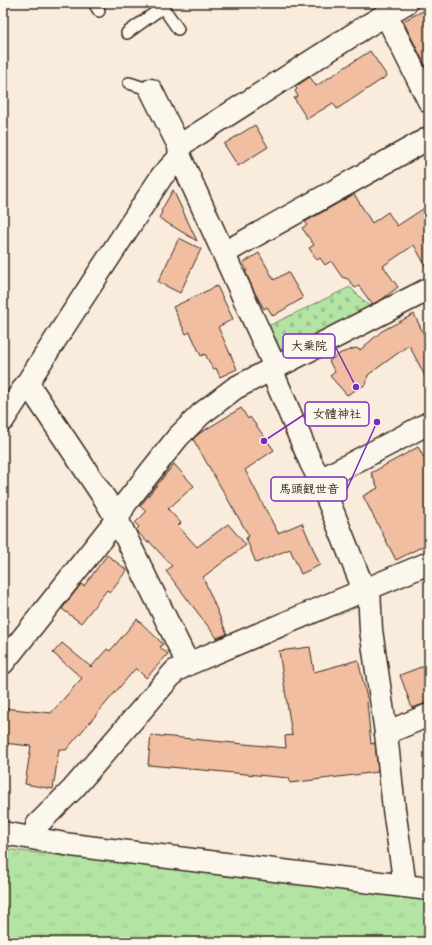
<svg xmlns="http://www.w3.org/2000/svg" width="432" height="945" font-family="'Balsamiq Sans','Klee One',sans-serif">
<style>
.grass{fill:url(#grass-tufts);stroke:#778761}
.cemetery{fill:url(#cemetery-stones);stroke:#778761}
.building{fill:#f1bea2;stroke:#3b2a1e}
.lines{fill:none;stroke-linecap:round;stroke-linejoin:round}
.service-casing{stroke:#3b2a1e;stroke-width:14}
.minor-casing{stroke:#3b2a1e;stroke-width:25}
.tertiary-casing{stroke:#3b2a1e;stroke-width:25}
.service{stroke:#fbf7ec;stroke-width:11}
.minor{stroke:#fbf7ec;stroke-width:22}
.tertiary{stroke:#fbf7ec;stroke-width:22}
.leader{fill:none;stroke:#7b2cbf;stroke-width:1.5}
.callout-dot{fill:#7b2cbf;stroke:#fbf7ec;stroke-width:1.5}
.callout{fill:#fbf7ec;stroke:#7b2cbf;stroke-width:1.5}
.callout-label{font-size:12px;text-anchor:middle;font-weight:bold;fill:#3b2a1e}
</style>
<defs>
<pattern id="grass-tufts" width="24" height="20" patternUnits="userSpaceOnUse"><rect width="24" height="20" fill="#b3e4a4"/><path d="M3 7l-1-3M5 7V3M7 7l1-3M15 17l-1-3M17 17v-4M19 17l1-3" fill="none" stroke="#9bc48d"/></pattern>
<pattern id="cemetery-stones" width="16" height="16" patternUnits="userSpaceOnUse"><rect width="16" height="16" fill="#b3e4a4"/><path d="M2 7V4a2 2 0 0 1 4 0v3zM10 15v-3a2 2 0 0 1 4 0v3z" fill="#9bc48d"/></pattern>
</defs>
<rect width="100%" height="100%" fill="#f9ecdd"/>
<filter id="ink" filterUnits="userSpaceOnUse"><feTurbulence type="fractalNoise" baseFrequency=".025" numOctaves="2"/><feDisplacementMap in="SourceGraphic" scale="8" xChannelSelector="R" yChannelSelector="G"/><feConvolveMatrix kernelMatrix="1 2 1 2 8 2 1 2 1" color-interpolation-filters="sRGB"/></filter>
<g filter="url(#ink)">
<path class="grass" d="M3,849L429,897V942H3Z"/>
<path class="cemetery" d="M350,287L371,308L289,354L272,345L264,328Z"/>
<g class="building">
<path d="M429,8V73L403,21Z"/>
<path d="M370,51L387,76L337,109L333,103L307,119L294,98L298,96L295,91L297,89L295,87L310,77L316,86Z"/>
<path d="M255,125L268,147L238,166L224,144Z"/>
<path d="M173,190L197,241L159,218L162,212L161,211Z"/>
<path d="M354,194L372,223L388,212L397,226L429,205V272L414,245L383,266L398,287L381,300L372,304L359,286L355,288L348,279L342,277L331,261L325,265L320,258L317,260L309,248L314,245L302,228L307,225L305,222Z"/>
<path d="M179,238L201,249L180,293L158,282Z"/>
<path d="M259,253L274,280L288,272L303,298L273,316L267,307L264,309L255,293L245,271H247L243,263Z"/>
<path d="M217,286L233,319L218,327L237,369L220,377L216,368L213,369L205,354L201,356L190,332L186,334L173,307Z"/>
<path d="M414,314L429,345V384L409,345L368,375L366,384L347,395L330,376L335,372L329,361L341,353L356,348L360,350L382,331Z"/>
<path d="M241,408L248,419L250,417L274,450L245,470L278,533L302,523L320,565L301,574L290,549L256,563L246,538L249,536L193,439L200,433Z"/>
<path d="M418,447L429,467V543L396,560L363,496L378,488L371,473Z"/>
<path d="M174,464L194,486L168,509L181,523L178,526L197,547L228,524L246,545L203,577L227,634L217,638L166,571L172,566L149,541L148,543L136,530L139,527L135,523L146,512L140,506Z"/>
<path d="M107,555L127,570L110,592L107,590L81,623L62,609L81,584L84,586Z"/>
<path d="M137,619L163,644L160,647L168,654L146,678L136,668L66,750L59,749L53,789L25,784L31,746L3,743V708L51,713L82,678L53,653L62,643L91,667L107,649L110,651Z"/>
<path d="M310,647L314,672L358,660L368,702H367L371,744L375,743L378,772L290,783L289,778L148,765L151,735L286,748L285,736L292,735L279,651Z"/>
<path d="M429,664V702L412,708L400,675Z"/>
</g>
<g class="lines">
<defs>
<g id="service">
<path d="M94,3L99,11"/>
<path d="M160,3L178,29"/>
<path d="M127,33L163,7"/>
<path d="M129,83L151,90"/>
</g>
<g id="minor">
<path d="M386,15L429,101"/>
<path d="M151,90L179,146L180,157L275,367"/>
<path d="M179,146L365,27L406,3"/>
<path d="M224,253L429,138"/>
<path d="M271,369L311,463L320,480L364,590"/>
<path d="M28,384L105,499L117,519L188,664"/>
<path d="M3,420L162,176L180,157"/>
<path d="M320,480L429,423"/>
<path d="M369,588L371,630L386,733L394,809L405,886"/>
<path d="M3,663L117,519L125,504L178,437L201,414L235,388L429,289"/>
<path d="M386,733L429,715"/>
<path d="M35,838L37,825L73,789L175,671L188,664L429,563"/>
</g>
<path id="tertiary" d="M3,833L71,845L429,889"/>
</defs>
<use href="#service" class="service-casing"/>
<use href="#minor" class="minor-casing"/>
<use href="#tertiary" class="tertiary-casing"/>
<use href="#service" class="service"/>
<use href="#minor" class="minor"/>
<use href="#tertiary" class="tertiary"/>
</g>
</g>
<path class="leader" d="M356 387L335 346M264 441L305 414M377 422L347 489"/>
<g class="callout-dot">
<circle cx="356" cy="387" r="4"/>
<circle cx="264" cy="441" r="4"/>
<circle cx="377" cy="422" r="4"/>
</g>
<g class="callout">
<rect x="283" y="334" width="52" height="24" rx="4"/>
<rect x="305" y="402" width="64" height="24" rx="4"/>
<rect x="271" y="477" width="76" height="24" rx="4"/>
</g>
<g class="callout-label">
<text x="309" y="350">大乗院</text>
<text x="337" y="418">女體神社</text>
<text x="309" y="493">馬頭観世音</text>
</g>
<rect width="432" height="945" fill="none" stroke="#fbf7ec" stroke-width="16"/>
<rect x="8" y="8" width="416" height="929" fill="none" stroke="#3b2a1e" stroke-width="1.5" filter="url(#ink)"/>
</svg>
